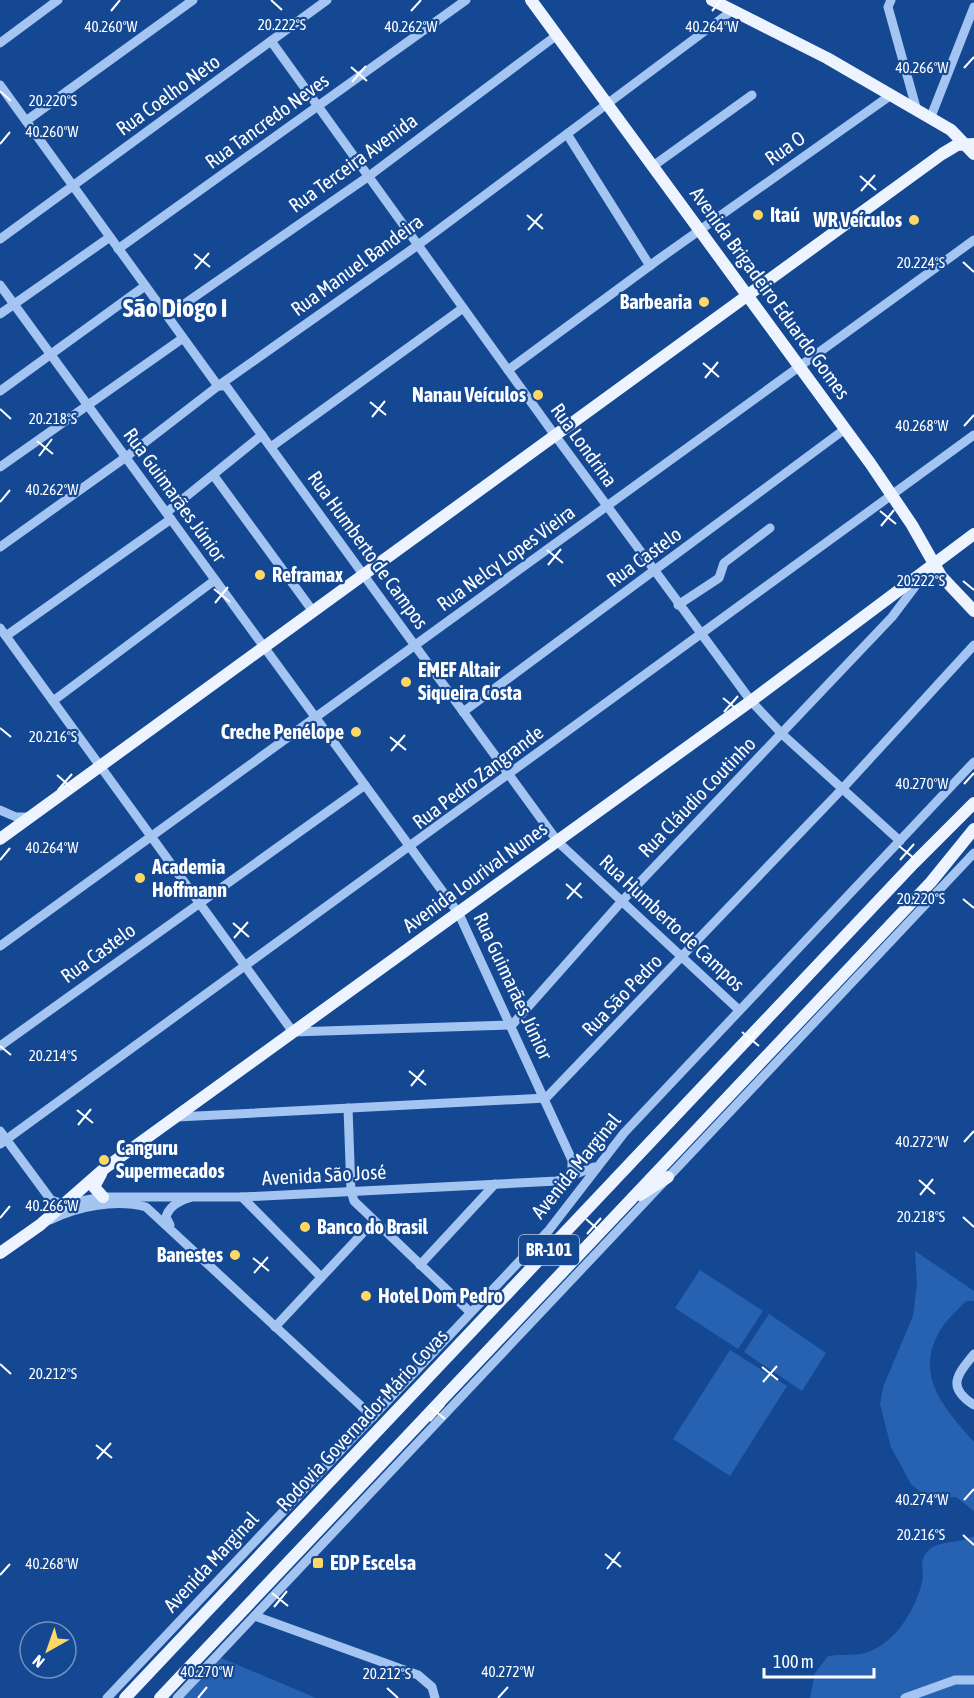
<svg xmlns="http://www.w3.org/2000/svg" width="974" height="1698" font-family="'Asap Condensed',sans-serif">
<style>
.green{fill:#2762b2}
.lines{fill:none;stroke-linecap:round;stroke-linejoin:round}
.minor{stroke:#a4c4f1;stroke-width:9}
.major{stroke:#eef4ff;stroke-width:12}
.ticks{fill:none;stroke:#fff;stroke-width:2}
.poi-dot{fill:#ffd764;stroke:#154893;stroke-width:2}
.labels{text-anchor:middle;stroke-width:4.5;stroke-linejoin:round;paint-order:stroke}
.shield{fill:#154893;stroke:#b9c8df;stroke-width:1.5}
.shield-label{font-size:18px;font-weight:bold;fill:#fff}
.street-label{font-size:20px;fill:#fff;stroke:#154893}
.poi-label{font-size:20px;font-weight:bold;fill:#fff;stroke:#154893;text-anchor:start}
.district-label{font-size:26px;font-weight:bold;fill:#fff;stroke:#154893}
.ticks-label{font-size:15px;text-anchor:middle;fill:#fff;stroke:#154893;stroke-width:4.5;stroke-linejoin:round;paint-order:stroke}
</style>
<rect width="100%" height="100%" fill="#154893"/>
<g class="green">
<path d="M915,1251L974,1291V1301H966C959,1309 949,1317 943,1326C911,1373 944,1408 974,1442V1511L956,1497L933,1498L924,1495L911,1484L891,1447L880,1404L883,1387L913,1316L917,1283Z"/>
<path d="M700,1270L763,1311L738,1349L675,1308Z"/>
<path d="M769,1314L826,1353L802,1391L744,1352Z"/>
<path d="M730,1350L787,1386L730,1476L673,1439Z"/>
<path d="M974,1536V1698H810L815,1673L828,1656C840,1654 853,1656 865,1653C895,1644 914,1612 922,1583C925,1572 918,1563 927,1552C936,1540 960,1544 974,1536Z"/>
<path d="M219,1657L316,1698H180Z"/>
</g>
<g class="lines">
<g class="minor">
<path d="M891,0L888,7L917,111"/>
<path d="M271,41L554,434L751,701L782,734L900,841"/>
<path d="M0,43L58,0"/>
<path d="M0,85L218,386H226L558,842L739,1010"/>
<path d="M930,119L974,7"/>
<path d="M26,121L193,0"/>
<path d="M567,134L650,266"/>
<path d="M653,166L752,95"/>
<path d="M0,239L327,0"/>
<path d="M118,249L466,0"/>
<path d="M0,285L459,914L572,1160V1171L568,1178"/>
<path d="M0,314L110,237"/>
<path d="M167,316L369,176L557,35"/>
<path d="M508,370L659,259L891,95"/>
<path d="M0,391L145,286"/>
<path d="M271,447L463,308"/>
<path d="M0,467L183,338"/>
<path d="M214,476L312,610"/>
<path d="M167,512L262,435"/>
<path d="M0,547L126,457L218,386L418,245L733,10"/>
<path d="M678,605L719,578L724,563L770,528"/>
<path d="M0,628L293,1032L512,1025L622,901L892,617L923,576"/>
<path d="M6,636L171,519"/>
<path d="M53,701L215,580"/>
<path d="M463,712L845,429"/>
<path d="M0,810L16,817H30"/>
<path d="M0,946L974,240"/>
<path d="M0,1046L365,785"/>
<path d="M348,1108L351,1191L354,1201L470,1312"/>
<path d="M177,1117L546,1098L843,788L974,645"/>
<path d="M0,1131L51,1200L64,1204L103,1197H242L557,1181L594,1167"/>
<path d="M0,1144C326,910 650,673 974,435"/>
<path d="M242,1197L321,1277"/>
<path d="M50,1220C78,1206 116,1199 146,1207L373,1417"/>
<path d="M170,1225L166,1217C169,1206 179,1201 189,1198"/>
<path d="M420,1265L495,1184"/>
<path d="M275,1327L373,1222"/>
<path d="M974,1354C957,1375 946,1387 974,1405"/>
<path d="M255,1616L418,1675L432,1687L435,1698"/>
<path d="M107,1698L549,1230L624,1133L974,762"/>
<path d="M177,1698L974,853"/>
<path d="M905,1698L955,1680H974"/>
</g>
<g class="major">
<path d="M531,0L870,463L912,525L941,576L974,611"/>
<path d="M712,0L827,58L951,130L974,154"/>
<path d="M0,839L942,154L957,145L974,144"/>
<path d="M101,1174L94,1187L103,1197"/>
<path d="M640,1195L668,1177"/>
<path d="M0,1253L40,1225L105,1168L751,701L974,534"/>
<path d="M125,1698L914,863L974,803"/>
<path d="M160,1698L931,882L974,829"/>
</g>
</g>
<path class="ticks" d="M271,0L282,10M111,11L120,0M411,11L421,0M712,11L721,0M351,67L367,81M964,68L974,57M352,82L366,66M0,91L11,101M0,144L10,132M860,176L876,190M861,191L875,175M527,215L543,229M528,230L542,214M194,254L210,267M963,262L974,272M195,269L209,253M703,363L719,377M705,378L718,362M370,402L386,415M0,409L11,419M372,417L385,401M964,426L974,415M37,441L53,454M39,456L52,439M0,502L10,490M880,511L896,524M881,526L894,510M547,550L563,563M548,565L561,549M963,581L974,590M214,589L230,602M215,603L228,587M723,698L739,711M724,712L738,696M0,728L11,737M390,737L406,750M391,751L405,735M57,775L73,789M964,784L974,773M58,790L72,774M899,846L915,859M0,860L10,848M900,860L914,844M566,884L582,898M567,899L581,883M963,899L974,908M233,923L249,937M234,938L248,922M742,1032L759,1046M0,1046L11,1055M744,1047L757,1031M409,1071L426,1085M411,1086L424,1070M77,1110L93,1123M78,1125L91,1109M964,1142L974,1131M919,1180L935,1194M920,1195L933,1179M963,1217L974,1227M0,1218L10,1206M586,1219L602,1233M587,1234L601,1218M253,1258L269,1271M254,1273L268,1257M0,1364L11,1374M762,1367L778,1380M763,1382L777,1366M429,1406L445,1419M430,1421L444,1405M96,1445L112,1458M97,1459L111,1443M964,1500L974,1489M963,1535L974,1545M605,1554L621,1567M607,1569L620,1552M0,1575L10,1564M272,1593L288,1606M274,1607L287,1591M387,1688L398,1698M198,1698L207,1687M498,1698L508,1687"/>
<g class="poi-dot">
<circle cx="758" cy="215" r="6"/>
<circle cx="914" cy="220" r="6"/>
<circle cx="704" cy="302" r="6"/>
<circle cx="538" cy="395" r="6"/>
<circle cx="260" cy="575" r="6"/>
<circle cx="406" cy="682" r="6"/>
<circle cx="356" cy="732" r="6"/>
<circle cx="140" cy="878" r="6"/>
<circle cx="104" cy="1160" r="6"/>
<circle cx="305" cy="1227" r="6"/>
<circle cx="235" cy="1255" r="6"/>
<circle cx="366" cy="1296" r="6"/>
<rect x="312" y="1557" width="12" height="12" rx="3"/>
</g>
<g class="labels">
<rect class="shield" x="519" y="1235" width="60" height="30" rx="4.5"/>
<g class="shield-label">
<text x="549" y="1256">BR-101</text>
</g>
<g class="street-label">
<text transform="translate(168 95) rotate(-36)" y="7">Rua Coelho Neto</text>
<text transform="translate(267 121) rotate(-36)" y="7">Rua Tancredo Neves</text>
<text transform="translate(785 148) rotate(-35)" y="7">Rua O</text>
<text transform="translate(353 163) rotate(-36)" y="7">Rua Terceira Avenida</text>
<text transform="translate(357 265) rotate(-36)" y="7">Rua Manuel Bandeira</text>
<text transform="translate(770 293) rotate(54)" y="7">Avenida Brigadeiro Eduardo Gomes</text>
<text transform="translate(584 445) rotate(54)" y="7">Rua Londrina</text>
<text transform="translate(175 495) rotate(54)" y="7">Rua Guimarães Júnior</text>
<text transform="translate(368 550) rotate(54)" y="7">Rua Humberto de Campos</text>
<text transform="translate(644 557) rotate(-36)" y="7">Rua Castelo</text>
<text transform="translate(506 558) rotate(-36)" y="7">Rua Nelcy Lopes Vieira</text>
<text transform="translate(478 777) rotate(-37)" y="7">Rua Pedro Zangrande</text>
<text transform="translate(697 797) rotate(-46)" y="7">Rua Cláudio Coutinho</text>
<text transform="translate(475 877) rotate(-36)" y="7">Avenida Lourival Nunes</text>
<text transform="translate(672 923) rotate(43)" y="7">Rua Humberto de Campos</text>
<text transform="translate(98 953) rotate(-36)" y="7">Rua Castelo</text>
<text transform="translate(513 986) rotate(65)" y="7">Rua Guimarães Júnior</text>
<text transform="translate(622 995) rotate(-46)" y="7">Rua São Pedro</text>
<text transform="translate(576 1166) rotate(-51)" y="7">Avenida Marginal</text>
<text transform="translate(324 1175) rotate(-3)" y="7">Avenida São José</text>
<text transform="translate(362 1420) rotate(-47)" y="7">Rodovia Governador Mário Covas</text>
<text transform="translate(211 1562) rotate(-47)" y="7">Avenida Marginal</text>
</g>
<g class="poi-label">
<text x="770" y="222">Itaú</text>
<text x="902" y="227" text-anchor="end">WR Veículos</text>
<text x="692" y="309" text-anchor="end">Barbearia</text>
<text x="526" y="402" text-anchor="end">Nanau Veículos</text>
<text x="272" y="582">Reframax</text>
<text x="418" y="677">EMEF Altair<tspan x="418" dy="23">Siqueira Costa</tspan></text>
<text x="344" y="739" text-anchor="end">Creche Penélope</text>
<text x="152" y="874">Academia<tspan x="152" dy="23">Hoffmann</tspan></text>
<text x="116" y="1155">Canguru<tspan x="116" dy="23">Supermecados</tspan></text>
<text x="317" y="1234">Banco do Brasil</text>
<text x="223" y="1262" text-anchor="end">Banestes</text>
<text x="378" y="1303">Hotel Dom Pedro</text>
<text x="330" y="1570">EDP Escelsa</text>
</g>
<g class="district-label">
<text x="175" y="317">São Diogo I</text>
</g>
</g>
<g class="ticks-label">
<text x="282" y="30">20.222°S</text>
<text x="111" y="32">40.260°W</text>
<text x="411" y="32">40.262°W</text>
<text x="712" y="32">40.264°W</text>
<text x="922" y="73">40.266°W</text>
<text x="53" y="106">20.220°S</text>
<text x="52" y="137">40.260°W</text>
<text x="921" y="268">20.224°S</text>
<text x="53" y="424">20.218°S</text>
<text x="922" y="431">40.268°W</text>
<text x="52" y="495">40.262°W</text>
<text x="921" y="586">20.222°S</text>
<text x="53" y="742">20.216°S</text>
<text x="922" y="789">40.270°W</text>
<text x="52" y="853">40.264°W</text>
<text x="921" y="904">20.220°S</text>
<text x="53" y="1061">20.214°S</text>
<text x="922" y="1147">40.272°W</text>
<text x="52" y="1211">40.266°W</text>
<text x="921" y="1222">20.218°S</text>
<text x="53" y="1379">20.212°S</text>
<text x="922" y="1505">40.274°W</text>
<text x="921" y="1540">20.216°S</text>
<text x="52" y="1569">40.268°W</text>
<text x="207" y="1677">40.270°W</text>
<text x="508" y="1677">40.272°W</text>
<text x="387" y="1679">20.212°S</text>
</g>
<g transform="translate(48 1650) rotate(220)"><circle r="28" fill="#154893" stroke="#7391be" stroke-width="1.5"/>
<path d="M0-4.5L10 22L0 15L-10 22Z" fill="#ffd764"/>
<text y="-9" font-size="16" font-weight="bold" text-anchor="middle" fill="#ffffff">N</text>
</g>
<path d="M764 1668v9h110v-9" fill="none" stroke="#ffffff" stroke-width="3"/>
<text x="773" y="1668" font-size="18" fill="#ffffff" stroke="#154893" stroke-width="4.5" paint-order="stroke">100 m</text>
</svg>
